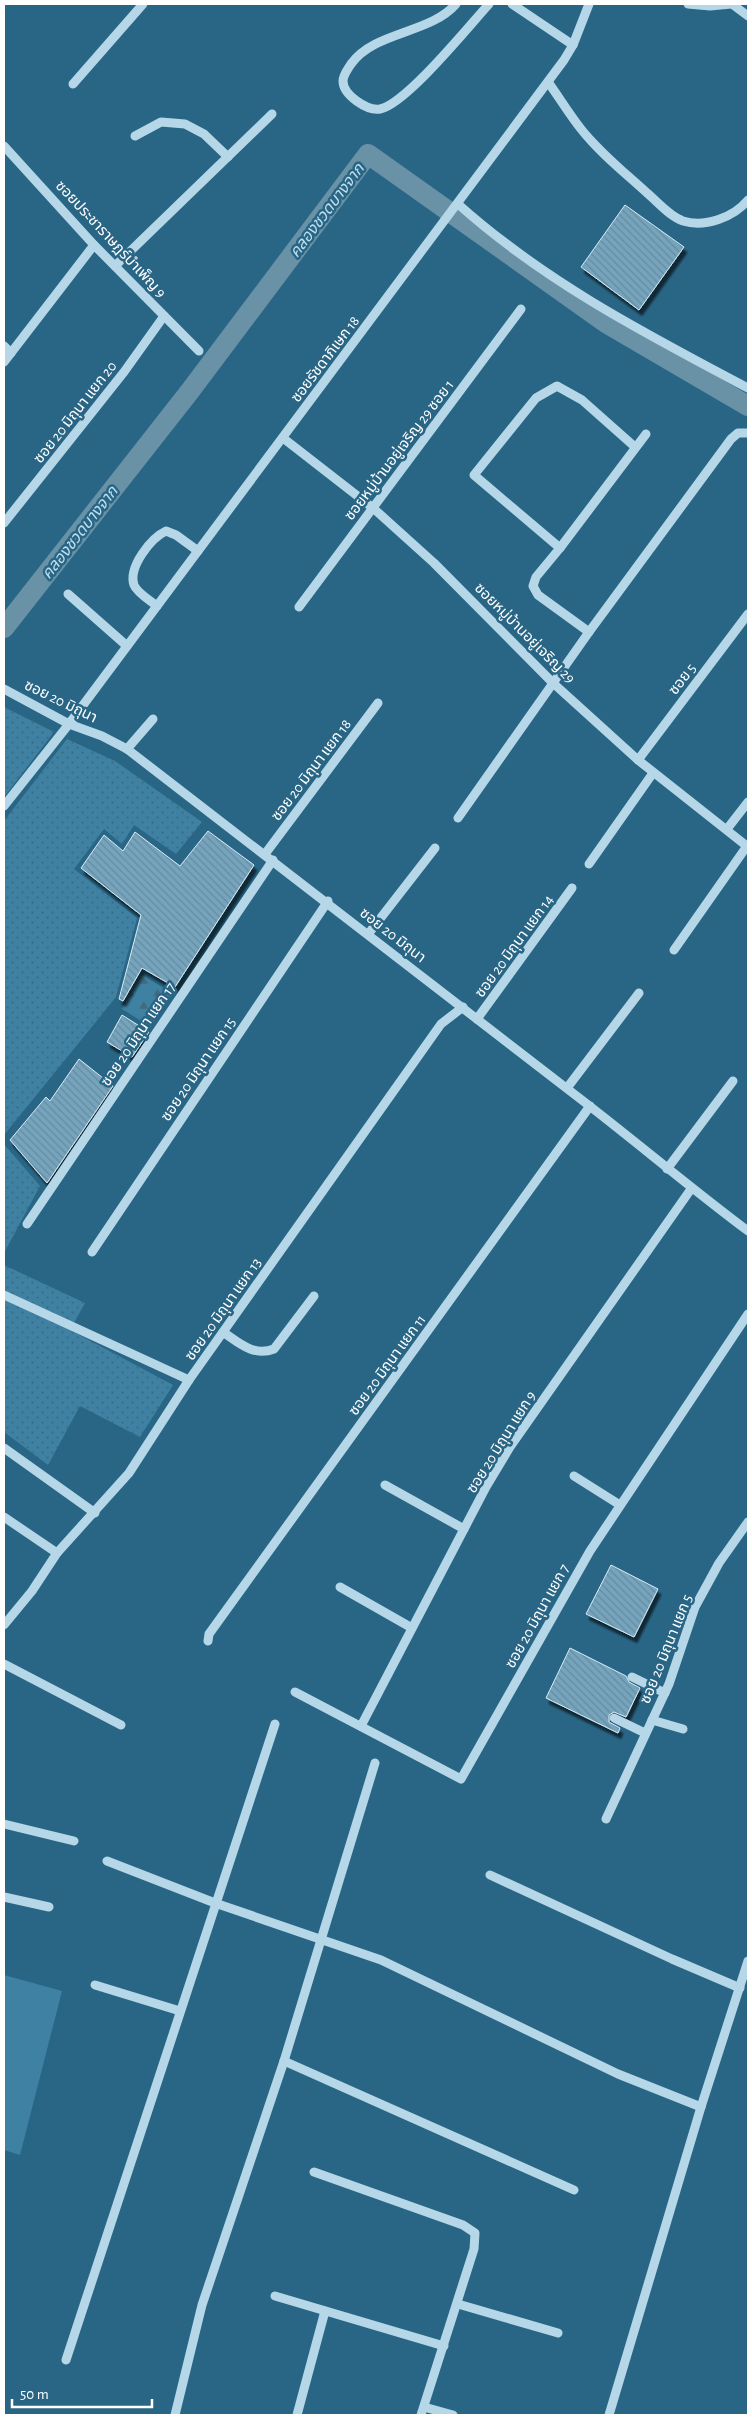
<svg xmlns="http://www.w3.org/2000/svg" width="752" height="2419" font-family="'Alegreya Sans','Noto Sans Thai',sans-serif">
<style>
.grass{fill:#3e81a2}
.forest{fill:url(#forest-firs)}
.garden{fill:url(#garden-dots)}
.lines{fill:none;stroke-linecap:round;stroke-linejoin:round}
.canal{stroke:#6992a7;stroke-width:20}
.building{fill:url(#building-back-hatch);stroke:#d8ecf6;filter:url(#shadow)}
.minor{stroke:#b5d7e7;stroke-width:9}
.labels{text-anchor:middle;stroke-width:5;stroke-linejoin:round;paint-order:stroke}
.street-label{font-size:15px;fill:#fff;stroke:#296686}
.water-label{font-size:16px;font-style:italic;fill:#c0e0ef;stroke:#296686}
</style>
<defs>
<pattern id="forest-firs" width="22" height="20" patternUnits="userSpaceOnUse" patternTransform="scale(1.25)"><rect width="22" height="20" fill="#3e81a2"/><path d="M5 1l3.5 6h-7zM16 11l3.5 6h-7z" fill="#44697b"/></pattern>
<pattern id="garden-dots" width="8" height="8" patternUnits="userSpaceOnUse" patternTransform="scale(1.25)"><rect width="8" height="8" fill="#3e81a2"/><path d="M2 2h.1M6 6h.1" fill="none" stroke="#44697b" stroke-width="1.8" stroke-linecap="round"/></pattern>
<pattern id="building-back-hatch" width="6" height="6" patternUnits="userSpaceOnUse" patternTransform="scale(1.25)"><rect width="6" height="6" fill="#75a5be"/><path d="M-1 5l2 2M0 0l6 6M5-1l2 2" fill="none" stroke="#698a9c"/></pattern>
<filter id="shadow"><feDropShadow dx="3" dy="5.5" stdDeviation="1" flood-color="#0009"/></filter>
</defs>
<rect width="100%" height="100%" fill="#296686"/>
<path class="grass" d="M4,1975L62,1991L20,2155L4,2150Z"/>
<path class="forest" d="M142,975L172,993L151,1027L122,1009Z"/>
<g class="garden">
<path d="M4,707L54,732L4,797Z"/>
<path d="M67,739L115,761L202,822L176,854L134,825L122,844L104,829L74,869L137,918L116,997L4,1135V821Z"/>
<path d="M4,1144L40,1186L4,1253Z"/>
<path d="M4,1265L85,1303L70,1330L173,1385L140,1437L80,1406L48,1465L4,1432Z"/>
</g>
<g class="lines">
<path class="canal" d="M4,628L190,391L368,154L606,323L748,406"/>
</g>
<g class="building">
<path d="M625,205L684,247L639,310L581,267Z"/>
<path d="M208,831L254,865L175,987L142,968L123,1001L119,999L141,915L81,868L104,835L123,851L135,832L180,866Z"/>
<path d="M122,1015L149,1032L132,1057L107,1042Z"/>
<path d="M79,1059L113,1086L47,1183L10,1140L46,1097L50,1101Z"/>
<path d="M611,1565L658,1589L634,1637L586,1614Z"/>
<path d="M570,1648L626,1676L629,1682L640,1688L626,1717L614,1712L609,1715V1722L620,1728L618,1733L546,1698Z"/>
</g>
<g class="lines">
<g class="minor">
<path d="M456,4C430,34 375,31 351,64C348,69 343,75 343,81C343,95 367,111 380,109C406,104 469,26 489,4"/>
<path d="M512,4L573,45"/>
<path d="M688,4L710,6L731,4"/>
<path d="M732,4L748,16"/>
<path d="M548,82C559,97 569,114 581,129C600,153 624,172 647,193C658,202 669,216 683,221C705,228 734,217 748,200"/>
<path d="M73,84L143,4"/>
<path d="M135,136L161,122L185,124L204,134L228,157"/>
<path d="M4,146L94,245L199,351"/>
<path d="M458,204C545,282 646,334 748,388"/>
<path d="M115,266L272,114"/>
<path d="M4,346L11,353"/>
<path d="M4,362L94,245"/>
<path d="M283,438L373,508L434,563L553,683L638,760L748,847"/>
<path d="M4,523L124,372L164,316"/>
<path d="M560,548L474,475L536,398L557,386L582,400L635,447"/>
<path d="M68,594L127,646"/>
<path d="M157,606C151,601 137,593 134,585C128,567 151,538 166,531L176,535L198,551"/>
<path d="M299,607L521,309"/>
<path d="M589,632L538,595L533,586L536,577L560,548L646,434"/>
<path d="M4,689L69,724L102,736L127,749C277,863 426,978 574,1094C633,1139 689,1187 748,1231"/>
<path d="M127,749L153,719"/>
<path d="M638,760L748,614"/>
<path d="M4,806L69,724L564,60L573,45L589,4"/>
<path d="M458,818L589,632L731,439L738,433H748"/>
<path d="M727,829L748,802"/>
<path d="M265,854L378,703"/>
<path d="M589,864L653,773"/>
<path d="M369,933L435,848"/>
<path d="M674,950L747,846"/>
<path d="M477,1019L572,888"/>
<path d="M567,1088L639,993"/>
<path d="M667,1169L733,1081"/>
<path d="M27,1224L273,860"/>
<path d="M92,1252L328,901"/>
<path d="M4,1295L189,1380"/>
<path d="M223,1332C239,1343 254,1357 274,1349L314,1296"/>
<path d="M4,1448L95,1513"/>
<path d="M574,1476L620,1505"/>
<path d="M385,1485L464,1529"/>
<path d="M4,1517L57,1553"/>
<path d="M340,1587L412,1628"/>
<path d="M4,1625L32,1591L57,1553L129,1473L189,1380L441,1024L463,1007"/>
<path d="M208,1641L209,1634L590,1106"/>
<path d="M4,1664L121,1725"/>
<path d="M632,1677L665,1693"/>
<path d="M295,1692L461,1779L590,1551L748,1314"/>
<path d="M614,1718L645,1733"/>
<path d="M652,1720L683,1729"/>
<path d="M361,1726L486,1487L510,1447L691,1189"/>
<path d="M606,1819L669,1684L695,1607L719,1563L748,1522"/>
<path d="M4,1824L74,1841"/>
<path d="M107,1861L215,1903L381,1960L618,2074L701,2107"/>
<path d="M490,1875L672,1959L740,1988"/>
<path d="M4,1897L49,1907"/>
<path d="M95,1985L180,2011"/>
<path d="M284,2061L574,2190"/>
<path d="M314,2172L463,2225L475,2233L474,2249L421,2415"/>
<path d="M275,2296L444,2346"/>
<path d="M458,2304L558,2333"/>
<path d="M66,2360L275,1724"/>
<path d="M424,2407L453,2415"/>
<path d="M175,2415L202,2305L284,2061L375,1763"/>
<path d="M297,2415L325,2311"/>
<path d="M609,2415L701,2107L748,1961"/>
</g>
</g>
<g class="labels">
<g class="street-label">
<text transform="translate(111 239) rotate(47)" y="5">ซอยประชาราษฎร์บำเพ็ญ 9</text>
<text transform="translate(325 359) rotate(-53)" y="5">ซอยรัชดาภิเษก 18</text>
<text transform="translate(75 412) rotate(-52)" y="5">ซอย 20 มิถุนา แยก 20</text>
<text transform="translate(399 450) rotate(-53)" y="5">ซอยหมู่บ้านอยู่เจริญ 29 ซอย 1</text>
<text transform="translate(525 633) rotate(45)" y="5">ซอยหมู่บ้านอยู่เจริญ 29</text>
<text transform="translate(682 679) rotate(-53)" y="5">ซอย 5</text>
<text transform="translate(61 701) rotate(26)" y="5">ซอย 20 มิถุนา</text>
<text transform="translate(311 770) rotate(-53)" y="5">ซอย 20 มิถุนา แยก 18</text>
<text transform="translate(393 935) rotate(38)" y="5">ซอย 20 มิถุนา</text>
<text transform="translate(514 946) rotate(-54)" y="5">ซอย 20 มิถุนา แยก 14</text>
<text transform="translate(138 1034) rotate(-56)" y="5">ซอย 20 มิถุนา แยก 17</text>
<text transform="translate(198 1069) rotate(-56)" y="5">ซอย 20 มิถุนา แยก 15</text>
<text transform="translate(223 1309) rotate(-55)" y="5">ซอย 20 มิถุนา แยก 13</text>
<text transform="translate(387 1365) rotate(-54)" y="5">ซอย 20 มิถุนา แยก 11</text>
<text transform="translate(501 1442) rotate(-58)" y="5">ซอย 20 มิถุนา แยก 9</text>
<text transform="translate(537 1616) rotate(-61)" y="5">ซอย 20 มิถุนา แยก 7</text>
<text transform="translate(666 1649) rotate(-68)" y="5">ซอย 20 มิถุนา แยก 5</text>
</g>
<g class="water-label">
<text transform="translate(326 210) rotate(-53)" y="6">คลองชวดบางจาก</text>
<text transform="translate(79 532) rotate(-52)" y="6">คลองชวดบางจาก</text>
</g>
</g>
<rect width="752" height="2419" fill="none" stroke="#ffffff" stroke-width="10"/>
<path d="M12 2399v8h140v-8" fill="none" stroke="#ffffff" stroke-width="2.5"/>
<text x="20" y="2399" font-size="15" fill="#ffffff" stroke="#296686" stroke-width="4" paint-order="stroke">50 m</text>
</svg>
